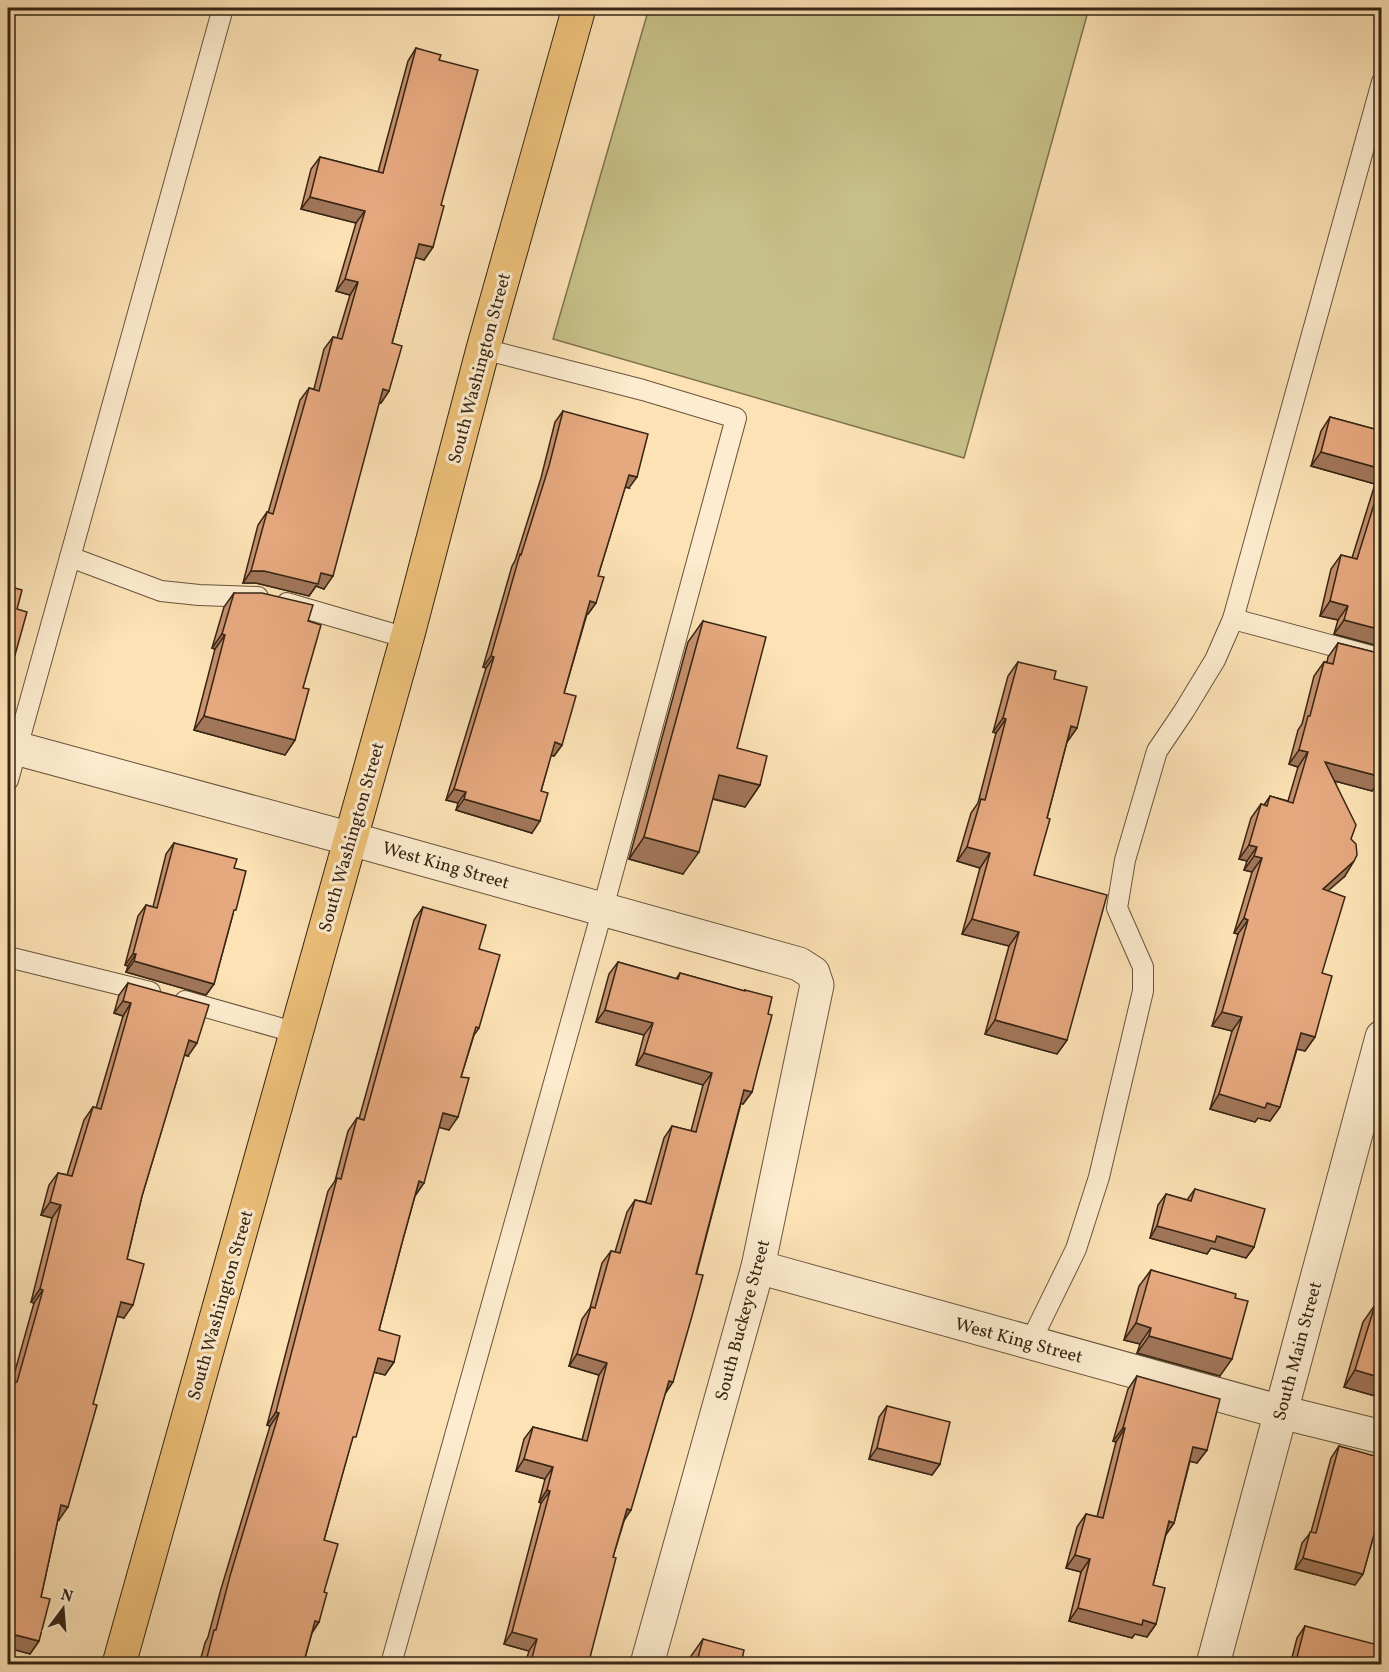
<svg xmlns="http://www.w3.org/2000/svg" width="1389" height="1672" font-family="Vollkorn,serif">
<style>
.green{fill:#c7c088;stroke:#7f724e;stroke-width:1.5}
.lines{fill:none;stroke-linecap:round;stroke-linejoin:round}
.lane-casing{stroke:#68543c;stroke-width:22}
.street-casing{stroke:#68543c;stroke-width:35}
.primary-casing{stroke:#372514;stroke-width:35}
.lane{stroke:#fdeccf;stroke-width:20}
.street{stroke:#fdeccf;stroke-width:33}
.primary{stroke:#eec17a;stroke-width:33}
.wall{fill:#c6906d;stroke:#372514;stroke-width:1.5}
.shaded-wall{fill:#a17659;stroke:#372514;stroke-width:1.5}
.building{fill:#e6a87f;stroke:#372514;stroke-width:1.5}
.labels{text-anchor:middle;stroke-width:6;stroke-linejoin:round;paint-order:stroke}
.street-label{font-size:18px;fill:#372514;stroke:#fdeccf}
</style>
<rect width="100%" height="100%" fill="#fce2b5"/>
<filter id="stains"><feTurbulence type="fractalNoise" baseFrequency=".00333" numOctaves="4"/><feColorMatrix values="0 0 0 0 .2 0 0 0 0 .09 0 0 0 0 .02 0 0 0 .5 -.17"/></filter>
<radialGradient id="worn" r=".72"><stop offset=".6" stop-color="#630" stop-opacity="0"/><stop offset="1" stop-color="#630" stop-opacity=".3"/></radialGradient>
<path class="green" d="M649,8H1089L964,458L553,339Z"/>
<g class="lines">
<defs>
<g id="lane">
<path d="M70,557L161,591L199,595L258,597"/>
<path d="M287,603L407,638"/>
<path d="M1233,619L1382,659"/>
<path d="M8,780L223,8"/>
<path d="M8,957L150,992"/>
<path d="M185,1001L297,1033"/>
<path d="M1030,1343L1076,1249L1099,1177L1143,991V967L1117,908L1125,860L1157,751L1184,711L1215,660L1233,619L1382,82"/>
<path d="M391,1664L603,908L736,418L643,390L483,349"/>
</g>
<g id="street">
<path d="M8,746L351,839L799,964L813,973L817,985L758,1267L647,1664"/>
<path d="M758,1267L1281,1412L1382,1437"/>
<path d="M1213,1664L1382,1037"/>
</g>
<path id="primary" d="M119,1664L407,638L483,349L579,8"/>
</defs>
<use href="#lane" class="lane-casing"/>
<use href="#street" class="street-casing"/>
<use href="#primary" class="primary-casing"/>
<use href="#lane" class="lane"/>
<use href="#street" class="street"/>
<use href="#primary" class="primary"/>
</g>
<g class="wall">
<path d="M416,48L439,60L441,205L433,247L424,260L415,257L392,343L389,391L381,403H379L324,589L316,586L309,596L256,583H243L258,525L267,512L268,513L300,400L309,388L314,389L324,349L333,337L337,338L350,295L336,291L356,223L301,209L311,169L320,157L378,172L408,61Z"/>
<path d="M563,411L629,488L625,487L598,576L596,603L588,614H587L564,693L562,745L554,756L551,755L541,791L532,833L456,810L458,803L446,800L486,668L483,667L512,566L515,561L541,478L555,422Z"/>
<path d="M1330,417L1382,431V647L1334,634L1338,620L1320,616L1331,569L1341,555L1352,558L1375,484L1311,466L1321,431Z"/>
<path d="M234,593L308,621L303,688L295,740L285,755L194,730L215,649L212,648L224,607Z"/>
<path d="M703,621L737,748L760,785L745,807L712,799L683,874L629,859L688,642Z"/>
<path d="M1338,643L1382,654V778L1372,791L1335,781L1351,839L1345,876L1327,891L1322,973L1315,1037L1305,1051L1297,1049L1280,1107L1270,1121L1258,1118L1255,1122L1210,1109L1232,1031L1212,1026L1238,934L1234,933L1252,872L1244,870L1247,861L1239,859L1251,818L1261,804L1264,805L1270,796L1288,801L1298,767L1289,764L1298,730L1302,724L1314,676L1324,662H1327L1328,657Z"/>
<path d="M1018,662L1054,679L1077,728L1067,742L1047,818L1034,875L1067,1040L1057,1054L985,1034L1009,946L962,934L980,868L957,861L971,813L978,803L996,733L993,732L1008,676Z"/>
<path d="M174,843L234,868L233,914L214,984L206,995L126,972L128,966L125,965L138,916L146,905L153,907L166,854Z"/>
<path d="M423,907L479,949V1028L474,1035L461,1077L449,1130L439,1127L415,1196L403,1239L379,1330L394,1362L385,1375L374,1372L351,1443L324,1540V1592L319,1622L312,1633L303,1665H199L205,1643L208,1637L221,1589L270,1426L267,1425L328,1191L335,1181L348,1131L357,1118L359,1119L414,920Z"/>
<path d="M618,962L676,979L680,973L744,991L745,990L768,1014L752,1092L743,1104L741,1103L666,1391L624,1521L613,1557L588,1665H525L529,1651L504,1644L541,1503L539,1502L545,1479L516,1471L524,1439L533,1427L582,1440L599,1375L569,1366L582,1319L590,1308L602,1263L611,1251L615,1252L627,1212L635,1200L646,1202L664,1138L672,1126L691,1131L703,1085L636,1065L644,1035L596,1022L609,974Z"/>
<path d="M128,983L188,1056L184,1055L142,1196L127,1259L124,1318L117,1316L59,1520L58,1519L41,1597L39,1641L30,1654L8,1648V1393L10,1389L34,1303L31,1302L52,1218L41,1215L49,1185L58,1173L67,1175L84,1120L93,1107L96,1108L123,1016L114,1013L119,995Z"/>
<path d="M1195,1189L1254,1247L1246,1258L1211,1248L1207,1254L1150,1238L1158,1205L1166,1194L1187,1200Z"/>
<path d="M1151,1270L1235,1298L1220,1376L1137,1353L1140,1344L1124,1340L1139,1286Z"/>
<path d="M1382,1284V1398L1344,1387L1363,1322L1375,1305Z"/>
<path d="M1137,1376L1207,1450L1197,1463L1190,1461L1174,1523L1166,1534L1153,1585L1156,1624L1147,1637L1135,1634L1132,1638L1069,1621L1081,1572L1066,1568L1077,1527L1086,1514L1097,1517L1116,1442L1113,1441L1128,1389Z"/>
<path d="M887,1406L940,1464L932,1475L869,1459L879,1417Z"/>
<path d="M1339,1446L1379,1516L1363,1574L1355,1585L1295,1569L1302,1543L1311,1532L1331,1458Z"/>
<path d="M1305,1626L1382,1665H1290L1297,1638Z"/>
<path d="M703,1639L741,1665H689L691,1656Z"/>
</g>
<g class="shaded-wall">
<path d="M310,197L365,211L356,223L301,209Z"/>
<path d="M419,244L433,247L424,260L410,256Z"/>
<path d="M345,279L358,282L350,295L336,291Z"/>
<path d="M383,389L389,391L381,403L374,401Z"/>
<path d="M1321,452L1382,469V474L1375,484L1311,466Z"/>
<path d="M629,475L637,477L629,488L621,486Z"/>
<path d="M251,571L321,573L333,576L324,589L316,586L309,596L256,583H243Z"/>
<path d="M590,601L596,603L588,614L582,613Z"/>
<path d="M1330,601L1348,606L1338,620L1320,616Z"/>
<path d="M1344,620L1382,630V647L1334,634Z"/>
<path d="M222,634L225,635L215,649L212,648Z"/>
<path d="M8,653L15,655L8,666Z"/>
<path d="M491,656L494,657L486,668L483,667Z"/>
<path d="M204,716L295,740L285,755L194,730Z"/>
<path d="M1003,718L1006,719L996,733L993,732Z"/>
<path d="M1071,726L1077,728L1067,742Z"/>
<path d="M555,742L562,745L554,756L547,754Z"/>
<path d="M1299,750L1308,752L1298,767L1289,764Z"/>
<path d="M1325,762L1382,777V778L1372,791L1316,776Z"/>
<path d="M719,775L760,785L745,807L703,796Z"/>
<path d="M454,789L466,792L458,803L446,800Z"/>
<path d="M464,799L540,821L532,833L456,810Z"/>
<path d="M644,837L699,852L683,874L629,859Z"/>
<path d="M1249,845L1257,847L1247,861L1239,859Z"/>
<path d="M967,847L990,853L980,868L957,861Z"/>
<path d="M1254,856L1262,858L1252,872L1244,870Z"/>
<path d="M1354,861L1345,876L1313,904L1323,889Z"/>
<path d="M1244,918L1248,920L1238,934L1234,933Z"/>
<path d="M972,919L1019,932L1009,946L962,934Z"/>
<path d="M133,954H136L128,966L125,965Z"/>
<path d="M134,961L214,984L206,995L126,972Z"/>
<path d="M123,1001L131,1003L123,1016L114,1013Z"/>
<path d="M605,1010L653,1023L644,1035L596,1022Z"/>
<path d="M1222,1012L1242,1017L1232,1031L1212,1026Z"/>
<path d="M995,1020L1067,1040L1057,1054L985,1034Z"/>
<path d="M1301,1033L1315,1037L1305,1051L1292,1048Z"/>
<path d="M189,1040L197,1043L188,1056L180,1053Z"/>
<path d="M644,1053L712,1073L703,1085L636,1065Z"/>
<path d="M744,1090L752,1092L743,1104L736,1102Z"/>
<path d="M1219,1094L1267,1103L1280,1107L1270,1121L1258,1118L1255,1122L1210,1109Z"/>
<path d="M443,1113L458,1117L449,1130L434,1126Z"/>
<path d="M419,1181L424,1183L415,1196Z"/>
<path d="M50,1202L61,1205L52,1218L41,1215Z"/>
<path d="M1157,1226L1217,1236L1254,1247L1246,1258L1211,1248L1207,1254L1150,1238Z"/>
<path d="M40,1289L43,1290L34,1303L31,1302Z"/>
<path d="M121,1302L133,1305L124,1318L112,1315Z"/>
<path d="M1136,1323L1151,1328L1140,1344L1124,1340Z"/>
<path d="M1149,1336L1232,1359L1220,1376L1137,1353Z"/>
<path d="M577,1354L607,1363L599,1375L569,1366Z"/>
<path d="M378,1358L394,1362L385,1375L369,1371Z"/>
<path d="M1355,1370L1382,1378V1398L1344,1387Z"/>
<path d="M669,1381L673,1382L665,1394Z"/>
<path d="M276,1412L279,1413L270,1426L267,1425Z"/>
<path d="M1123,1428H1125L1116,1442L1113,1441Z"/>
<path d="M1193,1447L1207,1450L1197,1463L1184,1460Z"/>
<path d="M877,1448L940,1464L932,1475L869,1459Z"/>
<path d="M524,1459L553,1467L545,1479L516,1471Z"/>
<path d="M547,1490L550,1491L541,1503L539,1502Z"/>
<path d="M1382,1504V1517L1374,1515Z"/>
<path d="M61,1505L68,1507L59,1520L52,1518Z"/>
<path d="M627,1509L631,1510L623,1522Z"/>
<path d="M1169,1521L1174,1523L1165,1536Z"/>
<path d="M1075,1555L1090,1559L1081,1572L1066,1568Z"/>
<path d="M1303,1558L1363,1574L1355,1585L1295,1569Z"/>
<path d="M1078,1608L1143,1620L1156,1624L1147,1637L1135,1634L1132,1638L1069,1621Z"/>
<path d="M315,1621L319,1622L310,1635Z"/>
<path d="M512,1632L537,1639L529,1651L504,1644Z"/>
<path d="M8,1633L39,1641L30,1654L8,1648Z"/>
</g>
<g class="building">
<path d="M416,48L441,55L439,60L478,70L441,205L444,206L433,247L419,244L392,343L402,346L389,391L383,389L333,576L321,573L318,584L264,571H251L267,512L273,514L309,388L319,391L333,337L342,339L358,282L345,279L365,211L310,197L320,157L383,173Z"/>
<path d="M8,80L11,81L8,94Z"/>
<path d="M563,411L648,434L637,477L629,475L598,576L604,577L596,603L590,601L564,693L576,696L562,745L555,742L541,791L548,793L540,821L464,799L466,792L454,789L494,657L491,656L520,554L521,555L549,466Z"/>
<path d="M1330,417L1382,431V469L1321,452Z"/>
<path d="M1382,479V630L1344,620L1348,606L1330,601L1341,555L1357,559Z"/>
<path d="M8,586L22,590L17,609L27,612L15,655L8,653Z"/>
<path d="M234,593H262L313,605L308,621L321,625L303,688L309,689L295,740L204,716L225,635L222,634Z"/>
<path d="M703,621L766,637L737,748L767,756L760,785L719,775L699,852L644,837Z"/>
<path d="M1338,643L1382,654V777L1325,762L1356,825L1351,839L1356,844L1357,855L1354,861L1323,889L1345,897L1322,973L1332,976L1315,1037L1301,1033L1280,1107L1267,1103L1265,1108L1219,1094L1242,1017L1222,1012L1248,920L1244,918L1262,858L1254,856L1257,847L1249,845L1261,804L1267,806L1270,796L1293,803L1308,752L1299,750L1308,716H1310L1324,662L1333,664Z"/>
<path d="M1018,662L1056,671L1054,679L1087,687L1077,728L1071,726L1047,818L1050,819L1034,875L1107,895L1067,1040L995,1020L1019,932L972,919L990,853L967,847L981,799L985,800L1006,719L1003,718Z"/>
<path d="M174,843L237,859L234,868L246,871L236,910H234L214,984L134,961L136,954H133L146,905L157,908Z"/>
<path d="M423,907L486,925L479,949L500,955L479,1028L476,1027L461,1077L469,1078L458,1117L443,1113L424,1183L419,1181L403,1239L379,1330L400,1336L394,1362L378,1358L356,1437H353L324,1540L338,1544L324,1592L327,1593L319,1622L315,1621L303,1665H205L214,1630H216L230,1576L279,1413L276,1412L337,1178L341,1179L357,1118L364,1120Z"/>
<path d="M618,962L678,979L680,973L745,991V990L772,997L768,1014L772,1015L752,1092L744,1090L696,1274L703,1275L692,1316L673,1382L669,1381L631,1510L627,1509L613,1557L616,1558L588,1665H530L537,1639L512,1632L550,1491L547,1490L553,1467L524,1459L533,1427L587,1441L607,1363L577,1354L591,1307L595,1308L611,1251L620,1253L635,1200L651,1204L672,1126L696,1132L712,1073L644,1053L653,1023L605,1010Z"/>
<path d="M128,983L209,1005L197,1043L189,1040L142,1196L127,1259L144,1264L133,1305L121,1302L93,1404L97,1405L68,1507L61,1505L41,1597L50,1599L39,1641L8,1633V1409L15,1382H17L43,1290L40,1289L61,1205L50,1202L58,1173L72,1176L93,1107L101,1109L131,1003L123,1001Z"/>
<path d="M1195,1189L1265,1209L1254,1247L1217,1236L1215,1242L1157,1226L1166,1194L1191,1201Z"/>
<path d="M1151,1270L1236,1294L1235,1298L1248,1301L1232,1359L1149,1336L1151,1328L1136,1323Z"/>
<path d="M1375,1305L1382,1307V1378L1355,1370Z"/>
<path d="M1137,1376L1220,1399L1207,1450L1193,1447L1174,1523L1169,1521L1153,1585L1165,1588L1156,1624L1143,1620L1142,1625L1078,1608L1090,1559L1075,1555L1086,1514L1103,1518L1125,1428H1123Z"/>
<path d="M887,1406L950,1422L940,1464L877,1448Z"/>
<path d="M1339,1446L1382,1458V1506L1363,1574L1303,1558L1310,1532L1316,1533Z"/>
<path d="M1305,1626L1382,1646V1665H1295Z"/>
<path d="M703,1639L744,1650L741,1665H696Z"/>
</g>
<g class="labels">
<g class="street-label">
<text transform="translate(479 368) rotate(-75)" y="6">South Washington Street</text>
<text transform="translate(351 837) rotate(-74)" y="6">South Washington Street</text>
<text transform="translate(446 865) rotate(16)" y="6">West King Street</text>
<text transform="translate(220 1305) rotate(-74)" y="6">South Washington Street</text>
<text transform="translate(742 1320) rotate(-75)" y="6">South Buckeye Street</text>
<text transform="translate(1019 1340) rotate(15)" y="6">West King Street</text>
<text transform="translate(1297 1351) rotate(-75)" y="6">South Main Street</text>
</g>
</g>
<rect width="1389" height="1672" fill="none" stroke="#fce2b5" stroke-width="30"/>
<rect x="9" y="9" width="1371" height="1654" fill="none" stroke="#372514" stroke-width="3"/>
<rect x="15" y="15" width="1359" height="1642" fill="none" stroke="#372514" stroke-width="1.5"/>
<g transform="translate(63 1609) rotate(16)" stroke="#fdeccf" stroke-width="4.5" paint-order="stroke">
<path d="M0-4.5L10 22L0 15L-10 22Z" fill="#372514"/>
<text y="-9" font-size="16" font-weight="bold" text-anchor="middle" fill="#372514">N</text>
</g>
<rect width="100%" height="100%" filter="url(#stains)"/>
<rect width="100%" height="100%" fill="url(#worn)"/>
</svg>
